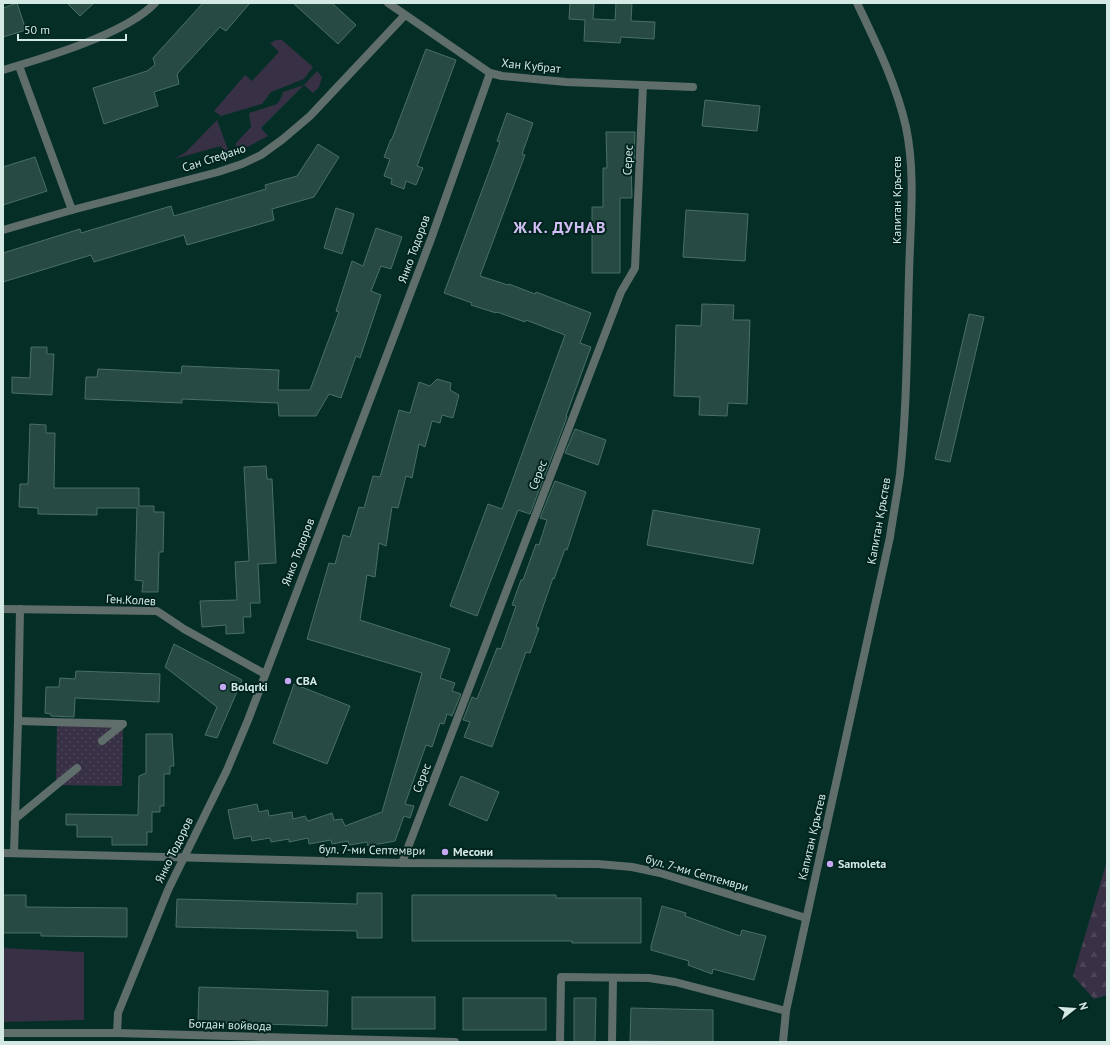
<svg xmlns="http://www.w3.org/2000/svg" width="1110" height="1045" font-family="'PT Sans',sans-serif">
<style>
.grass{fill:#383145}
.forest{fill:url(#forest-firs)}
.park{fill:url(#park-dots)}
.building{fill:#274a43;stroke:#496f67}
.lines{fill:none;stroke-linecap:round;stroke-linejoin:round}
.street{stroke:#5f6e6b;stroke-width:8}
.poi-dot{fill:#c5a7f1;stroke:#00241e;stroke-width:1.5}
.labels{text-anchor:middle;stroke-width:4;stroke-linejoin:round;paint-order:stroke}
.street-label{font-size:12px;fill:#d5e9e4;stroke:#00241e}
.poi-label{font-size:12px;font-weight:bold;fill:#d5e9e4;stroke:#00241e;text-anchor:start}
.district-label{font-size:16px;font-weight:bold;letter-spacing:1px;fill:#d3bef5;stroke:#00241e}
</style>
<defs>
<pattern id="forest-firs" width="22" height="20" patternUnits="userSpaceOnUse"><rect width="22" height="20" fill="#383145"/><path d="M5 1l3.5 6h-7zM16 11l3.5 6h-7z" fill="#4b4557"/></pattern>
<pattern id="park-dots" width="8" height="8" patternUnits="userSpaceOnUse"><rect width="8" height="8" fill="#383145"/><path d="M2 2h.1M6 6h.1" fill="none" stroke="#4b4557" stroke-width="1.8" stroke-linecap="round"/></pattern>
</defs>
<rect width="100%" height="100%" fill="#052e27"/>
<g class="grass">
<path d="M276,40H282L313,67L304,79L271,92L262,104L221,116L214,111L245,75L252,81L279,52L270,43Z"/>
<path d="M317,71L322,77L319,87L313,93L304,85L261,128L268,136L236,153V143L251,127L249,113L277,104L281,98L283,92L304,85Z"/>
<path d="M217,120L230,155L225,157L221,146L174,159L186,152Z"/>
<path d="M3,948L84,952V1020L3,1022Z"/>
</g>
<path class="forest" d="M1107,861V995L1094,999L1073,976Z"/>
<path class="park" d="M57,723L123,724L122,786L56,785Z"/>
<g class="building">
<path d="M17,3L26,30L3,37V8Z"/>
<path d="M67,3H94L80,16Z"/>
<path d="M203,3H250L226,31L220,27L177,74L179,84L154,92L158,106L104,124L93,88L147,71L155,65L153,58Z"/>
<path d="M293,3H332L356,25L338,44Z"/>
<path d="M570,3H594L593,19L615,20L616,3H632L631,21L655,22L654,39L621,37L620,43L584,41L585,20L569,19Z"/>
<path d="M426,49L456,60L417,166L423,168L416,185L406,181L404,189L391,184L392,179L384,176L390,159L384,157L391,139H392Z"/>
<path d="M705,100L760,106L757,131L702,126Z"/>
<path d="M507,113L533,123L522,154L525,155L480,276L508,285L509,284L535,294L536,292L591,313L580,343L591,347L566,416H567L564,425L530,514L518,510L477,616L450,606L488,504L502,509L565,335L526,320L525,322L497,312L496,313L471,305L472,303L444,293L500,142L497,141Z"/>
<path d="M606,132H635L634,162H631L632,198H620V273H592V207H603V168H607Z"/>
<path d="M318,144L339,157L314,197L272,209L274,220L187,245L184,235L94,262L91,255L3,282V253L80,229L81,233L171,206L174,216L266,189L265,185L297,176Z"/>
<path d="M35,157L47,191L3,205V167Z"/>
<path d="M336,208L354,214L342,254L324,248Z"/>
<path d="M686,210L748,214L745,261L683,257Z"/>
<path d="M376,228L402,237L391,269L381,266L371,291L381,295L360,358L356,356L341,398L329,394L316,416H279L278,403L182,399V403L85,399L86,377H97L98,369L181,373L182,366L279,370L278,390H310L339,312L336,311L352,261L363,266Z"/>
<path d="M702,304L734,305L733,320H750L747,404L728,403L727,416L699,415L700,397L674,396L676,325L701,326Z"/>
<path d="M969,314L984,317L950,462L935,459Z"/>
<path d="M31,347H47V354H54L52,395L12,393V377L30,378Z"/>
<path d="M437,379L451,383L450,390L459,395L453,418L442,415L440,423L432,421L425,447L419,444L412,478L406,476L398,508L392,507L386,546L379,543L375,577L367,575L360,620L450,649L440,678L455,683L452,691L461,694L452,716L447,714L444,724L440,723L432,747L426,745L405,804L414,806L410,818L404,816L395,841L368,846L367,842L349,845L348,841L332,844L331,840L309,844L308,838L289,842V839L271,842L270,838L252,841L251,836L234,839L228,810L257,804L259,812L268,810L269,816L292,812L293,819L305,816L308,821L332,813L334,820L342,819L345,826L382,812L422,673L307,639L329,563L335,564L343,535L350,537L359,507L364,508L373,476L380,477L399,410L410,413L419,382L430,386Z"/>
<path d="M30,424L46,425V433H55L54,488H139V506H154V512H164L163,552H159L158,592H142L143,581L135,580L137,508H97V515L38,514V508L19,507L20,484H28Z"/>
<path d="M575,429L606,440L598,465L565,453Z"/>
<path d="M266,466L267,479H272L276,563L258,564L260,603H250L251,617H243L244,633L226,634V625L202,627L200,601L237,600L235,562L249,561L244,467Z"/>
<path d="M555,481L586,492L567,550L565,549L554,579L553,578L536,627L539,628L530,653L526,652L492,747L464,737L470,722L463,720L472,697L477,699L497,648L501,649L516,606L512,605L521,580H523L536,544L539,545L547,520L540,518Z"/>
<path d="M653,510L760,529L753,564L647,545Z"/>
<path d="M174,644L242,680L217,738L205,735L217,707L165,667Z"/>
<path d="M76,671L160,674L159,702L75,698L74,717L51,716V714L45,713L46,687H59L60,678L75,679Z"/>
<path d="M294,684L350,706L327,764L273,743Z"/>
<path d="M146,734H172L174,766H170V774H164V806H160V812H152V832H147V845H112V837H77V825H66V814L138,815L139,776L146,773Z"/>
<path d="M461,776L499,792L487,821L449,805Z"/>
<path d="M357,893H382V938H357V931L176,927L177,899L357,904Z"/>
<path d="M3,895H26V907L127,908V937L41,936V933H3Z"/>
<path d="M412,895H556V898H641V943H572V941H412Z"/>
<path d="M662,906L686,913L685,916L740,936L742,930L766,936L754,980L713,969L712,974L688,965L689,961L651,950V946Z"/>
<path d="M199,987L328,991L327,1026L198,1022Z"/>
<rect x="352" y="997" width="83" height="32"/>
<rect x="463" y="998" width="83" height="32"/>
<path d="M574,998H596L595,1042H574Z"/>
<path d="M631,1008L713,1010V1042L630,1041Z"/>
</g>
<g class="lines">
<g class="street">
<path d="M388,3L490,73L502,76L566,82L693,87"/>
<path d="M19,66L72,210"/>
<path d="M3,70C44,58 126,34 155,3"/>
<path d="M3,230L72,210L218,172L242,164L261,155L283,139L310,116L405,15"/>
<path d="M3,609L157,611L184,629L265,674"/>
<path d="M18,721L123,724L102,741"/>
<path d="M15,819L77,768"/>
<path d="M3,853L402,863L598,864L632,867L660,873L806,918"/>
<path d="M14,853L18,721L20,609"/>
<path d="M402,863L621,292L635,268L643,85"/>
<path d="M3,1033H117L455,1042"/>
<path d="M117,1033L118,1013L168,890L227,770L248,720L431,239L490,73"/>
<path d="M560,1042L561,977L649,978L675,982L786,1011"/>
<path d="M612,1042L613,978"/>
<path d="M783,1042L786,1011L890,537C893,516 897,495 900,474C907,408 907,341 909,275C910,226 916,175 906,127C896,83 876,43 857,3"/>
</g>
</g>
<g class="poi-dot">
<circle cx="288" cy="681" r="4"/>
<circle cx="223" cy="687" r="4"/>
<circle cx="445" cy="852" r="4"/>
<circle cx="830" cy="864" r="4"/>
</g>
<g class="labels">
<g class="street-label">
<text transform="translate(531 66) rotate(6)" y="4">Хан Кубрат</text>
<text transform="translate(214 158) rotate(-18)" y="4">Сан Стефано</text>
<text transform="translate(628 160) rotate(-87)" y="4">Серес</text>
<text transform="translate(897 200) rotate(-90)" y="4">Капитан Кръстев</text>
<text transform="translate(414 249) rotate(-70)" y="4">Янко Тодоров</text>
<text transform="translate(538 475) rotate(-69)" y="4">Серес</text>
<text transform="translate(879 521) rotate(-80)" y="4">Капитан Кръстев</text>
<text transform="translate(298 552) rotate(-69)" y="4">Янко Тодоров</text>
<text transform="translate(131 600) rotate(3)" y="4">Ген.Колев</text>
<text transform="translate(422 778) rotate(-69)" y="4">Серес</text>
<text transform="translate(812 837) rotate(-77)" y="4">Капитан Кръстев</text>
<text transform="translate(174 850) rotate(-64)" y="4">Янко Тодоров</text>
<text transform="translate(372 850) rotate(1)" y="4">бул. 7-ми Септември</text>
<text transform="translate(697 873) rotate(16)" y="4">бул. 7-ми Септември</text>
<text transform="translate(230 1025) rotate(2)" y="4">Богдан войвода</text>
</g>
<g class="poi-label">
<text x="296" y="685">CBA</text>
<text x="231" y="691">Bolqrki</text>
<text x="453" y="856">Месони</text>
<text x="838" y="868">Samoleta</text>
</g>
<g class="district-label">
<text x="560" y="233">Ж.К. ДУНАВ</text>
</g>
</g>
<rect width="1110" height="1045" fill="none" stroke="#d5e9e4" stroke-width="8"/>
<g transform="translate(1074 1009) rotate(73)" stroke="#00241e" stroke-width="3" paint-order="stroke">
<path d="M0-3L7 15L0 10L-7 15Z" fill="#d5e9e4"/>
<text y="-6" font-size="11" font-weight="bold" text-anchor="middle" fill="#d5e9e4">N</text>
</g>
<path d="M18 34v6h108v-6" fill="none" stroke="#d5e9e4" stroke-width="2"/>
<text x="24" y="34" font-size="12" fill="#d5e9e4" stroke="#00241e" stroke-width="3" paint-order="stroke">50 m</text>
</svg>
